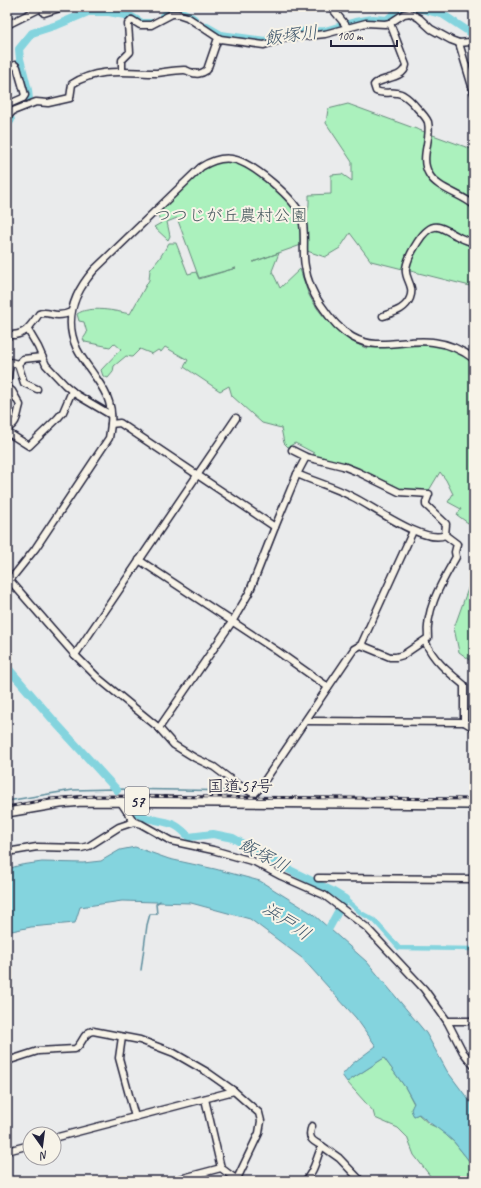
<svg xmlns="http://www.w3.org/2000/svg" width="481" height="1188" font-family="Caveat,'Klee One',sans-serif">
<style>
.green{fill:#abf1bd;stroke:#668a7c}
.water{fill:#84d4de;stroke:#5d8d9d}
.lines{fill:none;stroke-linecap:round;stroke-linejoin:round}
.stream{stroke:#5d8d9d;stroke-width:1.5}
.canal{stroke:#84d4de;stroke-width:4.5}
.river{stroke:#84d4de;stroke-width:8}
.minor-casing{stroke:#22223b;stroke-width:9}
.highway-casing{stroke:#22223b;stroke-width:12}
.minor{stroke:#f7f3e8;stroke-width:6}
.highway{stroke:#f7f3e8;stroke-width:9}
.rail-casing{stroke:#22223b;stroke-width:3}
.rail{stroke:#f7f3e8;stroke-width:1.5;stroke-dasharray:4.5;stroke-linecap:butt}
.labels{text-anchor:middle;stroke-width:4;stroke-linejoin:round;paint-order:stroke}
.shield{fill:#f7f3e8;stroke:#62616f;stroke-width:1}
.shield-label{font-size:16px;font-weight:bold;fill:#22223b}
.park-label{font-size:17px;fill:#44565c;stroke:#f7f3e8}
.street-label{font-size:17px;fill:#22223b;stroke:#f7f3e8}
.water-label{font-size:18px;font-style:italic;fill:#3f576c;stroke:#f7f3e8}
</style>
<rect width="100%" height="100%" fill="#eaebec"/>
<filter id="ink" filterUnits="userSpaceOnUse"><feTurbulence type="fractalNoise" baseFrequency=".025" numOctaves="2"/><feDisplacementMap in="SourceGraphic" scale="8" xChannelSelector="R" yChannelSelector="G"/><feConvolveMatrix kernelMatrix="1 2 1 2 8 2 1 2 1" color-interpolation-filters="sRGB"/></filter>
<g filter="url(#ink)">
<g class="green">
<path d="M348,104L474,150V287L371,261L350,233L340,248L325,257L304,250V244L253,262L279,253L272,271L280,288L300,269C303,277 305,285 308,293C318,314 343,340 366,348L434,345L460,351L474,363V518L468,523L457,515L461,509L448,502L453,494L446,480L440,472L428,492L399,491L313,457L314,453L295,443L288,447L284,443L281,428L262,423L232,396L229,386L220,391L184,367L188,360L165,347L161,352L158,350L152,354L140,349L132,357L126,356L114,366L113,372L108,378L103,376L101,370L121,349L114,343L110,347L85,342L83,339L87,333L84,322L79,321L77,314C90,305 116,311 130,314L149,280L150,270L159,259L169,243H176L188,274L196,272L199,279L236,268L199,278L177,218L167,222L170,236L168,240L154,227L161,223L156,210L201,167L216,160L241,161L291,200L302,217C310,212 309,205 309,195L331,194V175L342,174L352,181V162L326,123L328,109Z"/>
<path d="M474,572V662H473L459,652L454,628Z"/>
<path d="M384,1058L405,1087L414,1104L411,1109L414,1116L418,1114L429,1124L438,1128L454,1142L474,1167V1181H434L414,1155L407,1137L398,1128L375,1118L373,1111L347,1082Z"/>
</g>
<path class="water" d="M135,847L169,859L215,869L260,881L313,914L367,962L426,1033L447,1071L474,1107V1167C467,1159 461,1150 454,1142C443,1131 430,1124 419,1114L414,1116C410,1110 411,1109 414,1103L405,1087L384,1058L347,1082L342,1075L352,1064L376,1046L356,1018L302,958L250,919L191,903L122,901L80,907L75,923L31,927L7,932V869L21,865L42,862L83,863L101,861L120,850Z"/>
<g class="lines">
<g class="stream">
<path d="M7,801L73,790L115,789L243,791"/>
<path d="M274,806L474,809"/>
<path d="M327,875L398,876"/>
<path d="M141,970L147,925L150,914H157L156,904L160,901"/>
</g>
<path class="canal" d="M345,899L361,913L374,920L399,948L474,949"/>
<g class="river">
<path d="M163,16C178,7 180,10 194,19"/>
<path d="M207,27L221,35L265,41L291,32L325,31L355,22L373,19L387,20L396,12L408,7L422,9L442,14L474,35"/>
<path d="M7,125L11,120L8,111L9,108L29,100L28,90L20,59L19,49L32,33L57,25L88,12H109L130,16L142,23H151"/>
<path d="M7,667L54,721L117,790"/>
<path d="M134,810C144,821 159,819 172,824C179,826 184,832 189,837L213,834L233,838L290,870L330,890L345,899L329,928L322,936"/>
</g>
<defs>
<g id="minor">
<path d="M331,7L348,28"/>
<path d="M43,8L44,13L63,7"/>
<path d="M390,23L406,65C404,78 386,77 376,83L374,85L376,91C384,95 394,90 403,95C408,98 413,103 417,108C421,112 426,117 428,122C432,140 419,157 429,174C436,188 461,194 474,205"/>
<path d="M7,25L43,7"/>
<path d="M459,43L474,93"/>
<path d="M7,65L10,67L15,65L17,67L25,95L23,98L7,105"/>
<path d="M122,71V60L130,52L128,24L132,20L140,25H151L172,14H178L187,17L220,39L264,45L289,37L307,36L325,34L366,23L385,24L390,23L404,14L410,13L419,18L431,29L451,40L459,43L470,42L474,44"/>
<path d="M7,117L13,111L36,102L48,103L70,98L72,84C99,67 127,73 157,73C166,72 175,70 184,70C187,70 187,71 190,72C197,75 201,74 207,70L217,41L220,39"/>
<path d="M383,316C394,312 405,310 410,298C415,285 404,279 406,268C408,257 424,224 438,227C444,228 451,233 457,236C462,239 468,241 474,243"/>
<path d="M28,330L38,347L46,365L65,385L77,395L111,415"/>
<path d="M7,335C25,336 29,328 39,314C46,311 51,315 58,315C63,315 67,314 71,312"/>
<path d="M7,368L9,369L10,362L18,364"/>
<path d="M7,384L9,369"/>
<path d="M7,387L12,391L20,405C17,414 18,424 7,428"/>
<path d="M37,389L24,383L18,364L23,359L42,357"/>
<path d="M111,424L120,423L275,527"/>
<path d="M7,432L29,446L57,419L63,412L72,391"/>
<path d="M306,457L343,466L358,472L399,492L429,494L426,502V505L446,524L445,535"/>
<path d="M297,474C315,482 334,487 351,496C371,505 424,545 445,535"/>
<path d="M139,560L277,651L328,687"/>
<path d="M7,577L75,655L98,678L159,728L174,745L195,758L214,767L234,782L254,794"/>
<path d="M7,584L35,549L109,438C111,426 113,414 109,402C106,391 98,381 92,372C87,365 81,357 77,349C63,319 74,293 94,270L201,167C211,161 221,157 232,159C252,162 296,199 302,218C306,234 302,250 305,266C307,280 313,294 321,305C329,317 340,330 352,337C378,352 406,338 433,342C449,344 461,349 474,359"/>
<path d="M425,641C433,660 448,672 464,685V722"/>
<path d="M361,645L390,657H396L403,655L428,638C425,609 442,582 456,557L455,552L457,544L445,535"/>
<path d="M75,655L236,418"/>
<path d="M306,721L464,722L474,728"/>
<path d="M159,728L232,622L249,593L275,527L297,474L306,457L292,450"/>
<path d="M254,798V794L259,789L354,649L361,645L413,531"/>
<path d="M120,801L134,822"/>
<path d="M7,852L37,847L81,848L89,846L119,827L134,822L141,824L171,841L213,850L255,862L281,876L324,895L366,927L424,989L447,1021L463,1052L474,1066"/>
<path d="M318,878L474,879"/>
<path d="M447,1021H474"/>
<path d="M122,1037L119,1058L135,1117"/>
<path d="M7,1061L38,1051L75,1049C83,1044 83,1032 93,1031L140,1040L174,1053L207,1072L234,1091L259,1113L261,1121L259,1133L236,1181"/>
<path d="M205,1099L221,1168"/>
<path d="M312,1126C307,1138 312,1141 322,1146"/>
<path d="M54,1138L234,1091"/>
<path d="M7,1151L30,1145"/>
<path d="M172,1181L221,1168L237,1180"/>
<path d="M305,1181C315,1171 316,1158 322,1146L339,1158L361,1181"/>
</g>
<path id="highway" d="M7,812L60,803L82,801L474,804"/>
</defs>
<use href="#minor" class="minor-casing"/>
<use href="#highway" class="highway-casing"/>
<use href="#minor" class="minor"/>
<use href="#highway" class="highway"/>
<defs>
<path id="rail" d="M7,807L50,799L96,796L474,799"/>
</defs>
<use href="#rail" class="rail-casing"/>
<use href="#rail" class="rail"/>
</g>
</g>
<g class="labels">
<rect class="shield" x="125" y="787" width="24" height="28" rx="3"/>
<g class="shield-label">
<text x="137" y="807">57</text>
</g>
<g class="park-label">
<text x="231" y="221">つつじが丘農村公園</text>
</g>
<g class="street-label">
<text x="240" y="792">国道57号</text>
</g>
<g class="water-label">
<text transform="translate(291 35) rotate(-7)" y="6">飯塚川</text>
<text transform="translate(264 855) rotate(29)" y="6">飯塚川</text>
<text transform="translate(287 921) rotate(34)" y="6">浜戸川</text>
</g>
</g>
<rect width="481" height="1188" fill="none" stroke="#f7f3e8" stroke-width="24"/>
<rect x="12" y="12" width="457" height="1164" fill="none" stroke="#22223b" stroke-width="1.5" filter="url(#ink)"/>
<g transform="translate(42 1146) rotate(166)"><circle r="19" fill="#f7f3e8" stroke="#a29fa3"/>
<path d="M0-3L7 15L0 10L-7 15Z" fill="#22223b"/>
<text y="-6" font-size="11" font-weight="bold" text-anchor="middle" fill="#22223b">N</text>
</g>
<path d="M331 40v6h66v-6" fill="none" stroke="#22223b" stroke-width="2"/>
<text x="337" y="40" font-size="12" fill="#22223b" stroke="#f7f3e8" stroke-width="3" paint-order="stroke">100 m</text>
</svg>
